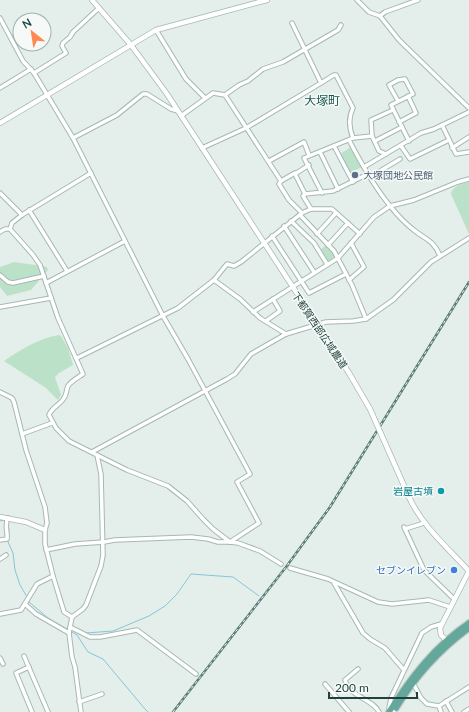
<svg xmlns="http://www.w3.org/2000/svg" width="469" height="712" font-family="Lato,'Noto Sans JP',sans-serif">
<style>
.green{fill:#bbe2c8}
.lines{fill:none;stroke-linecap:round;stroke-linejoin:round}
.stream{stroke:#87c5d8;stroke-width:1}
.minor-casing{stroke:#a6b8b3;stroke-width:5.5}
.tertiary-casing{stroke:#a6b8b3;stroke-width:6}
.primary-casing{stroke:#c1cac8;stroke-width:8}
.minor{stroke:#fff;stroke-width:3.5}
.tertiary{stroke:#fff;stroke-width:4.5}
.primary{stroke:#64a89c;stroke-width:5.5}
.rail-casing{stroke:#5c7e77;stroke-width:2.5}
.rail{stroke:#f5faf8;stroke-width:1;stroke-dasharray:3;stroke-linecap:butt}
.tertiary-bridge-casing{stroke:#a6b8b3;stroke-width:6;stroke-linecap:butt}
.tertiary-bridge{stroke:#fff;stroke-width:4.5}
.service-dot{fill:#5c6f8a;stroke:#f5faf8;stroke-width:1.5}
.culture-dot{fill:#0f9aa8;stroke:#f5faf8;stroke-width:1.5}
.shop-dot{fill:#3f7fe0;stroke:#f5faf8;stroke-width:1.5}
.labels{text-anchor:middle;stroke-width:3;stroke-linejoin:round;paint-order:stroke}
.service-label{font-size:10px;fill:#4e5e75;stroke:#f5faf8;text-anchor:start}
.street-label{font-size:10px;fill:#21423c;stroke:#f5faf8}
.culture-label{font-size:10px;fill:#0d838f;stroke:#f5faf8;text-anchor:end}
.shop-label{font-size:10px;fill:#366cbe;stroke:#f5faf8;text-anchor:end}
.quarter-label{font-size:12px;fill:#1a574d;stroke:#f5faf8}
</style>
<rect width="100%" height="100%" fill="#e4efeb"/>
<g class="green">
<path d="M351,147L362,167L350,173L340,154Z"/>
<path d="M469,182V234L451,194C452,186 462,184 469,182Z"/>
<path d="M326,245L335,256L329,261H327L320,250Z"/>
<path d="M14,262L43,266L47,267L48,270L31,290L7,296L0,287V267Z"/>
<path d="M59,335L61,336L68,348L73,365L59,373L55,377L61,395L58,400L46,388L4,361C20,350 39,338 59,335Z"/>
</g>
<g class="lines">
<g class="stream">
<path d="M0,521L5,520"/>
<path d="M8,526L9,530L8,542L13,553L15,570L20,585L27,597"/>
<path d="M29,602L48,618L77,635L88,652L103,659L145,709L148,712"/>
<path d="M86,633L113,631L149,616L165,606L177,594L191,574L233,577L259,596"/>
</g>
<defs>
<g id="minor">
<path d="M357,0L369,12L380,16L399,40L469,108"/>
<path d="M380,16L385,12L418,0"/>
<path d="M0,18L23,61L34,73L73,138L163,316L188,359L250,474L237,482L259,523L230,542"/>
<path d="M156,30L186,79L205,98"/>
<path d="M34,73L66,53L62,46L63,43L70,37L73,32L99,8"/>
<path d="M321,83L334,75H336L353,108C348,118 349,128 353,138"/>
<path d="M0,88L31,69"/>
<path d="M225,95L281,181L279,184L289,200L302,213"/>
<path d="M398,101L389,85L398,80L405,79L413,94L391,105L409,141"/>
<path d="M181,116L213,93L225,95L239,85L248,81L263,69L283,62L338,30L341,25"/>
<path d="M399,122L416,113L408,96"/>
<path d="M442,125L456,154L469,152"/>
<path d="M372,136L371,120L393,110"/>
<path d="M73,138L117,115L143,94H147L171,109L178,111"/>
<path d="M349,140C361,163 374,187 391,207C398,216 406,224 415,231C427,240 434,241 440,256"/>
<path d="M375,141L402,127"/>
<path d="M334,146L353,182"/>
<path d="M401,146L410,159L449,140"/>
<path d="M202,148L246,128L321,83L292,23"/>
<path d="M452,148L469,137"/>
<path d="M320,152L338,189"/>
<path d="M269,161L304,142L309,155"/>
<path d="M364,167L421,133L434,129L469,112"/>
<path d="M370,177L400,159"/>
<path d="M281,181L295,173V174"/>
<path d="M0,193L22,215"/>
<path d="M322,193L304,158L353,138L372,136L379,151L386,154"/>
<path d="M305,194L295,174L309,165"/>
<path d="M311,209L303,196L305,194L333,191L368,174"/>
<path d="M29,210L67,271"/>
<path d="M300,215L334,251L352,285L366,319"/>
<path d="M291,221L314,243L327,264"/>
<path d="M284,226L314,272"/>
<path d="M10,229L12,223L22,215L91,173"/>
<path d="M0,232L5,229H10L33,255L40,265L58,318L83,374C79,377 71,381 68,386C66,390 67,394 64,398C60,405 52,407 49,415L56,428L69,441L127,470L168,486L187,501L203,519L213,529L230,542"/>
<path d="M317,234L336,213"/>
<path d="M272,236L309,293L346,274"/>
<path d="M328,245L348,223"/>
<path d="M0,275L8,282L13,283L44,276"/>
<path d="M214,280L240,299L260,318L286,334"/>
<path d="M349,280L364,267L351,243"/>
<path d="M46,283L125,241"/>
<path d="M0,307L51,298"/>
<path d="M253,312L338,258L374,217L390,206L414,200L458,182L469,179"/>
<path d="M266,321L280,311L273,299"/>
<path d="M77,358L178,308L214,280L227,264L234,266L241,262L302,213L311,209H332L360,234"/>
<path d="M0,392L12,398L14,402L26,450L45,507L47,523L45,530V544L53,576L64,612L72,617"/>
<path d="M22,434L52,423"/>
<path d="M92,452L227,379L235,374L251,354L286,334L326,322L353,321L366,319L393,300L431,262L469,238"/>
<path d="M404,527L424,570L454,599"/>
<path d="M405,529L424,523"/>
<path d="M0,540L7,539C8,531 4,525 8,518"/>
<path d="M46,550L75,544L104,542L115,540L191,537L208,539L218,542H230L238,543L260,551L281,564"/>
<path d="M0,559L6,555"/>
<path d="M290,568L328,579L378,602L392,604L429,600L450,607"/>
<path d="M334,583L363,633L370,639L385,648L404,670"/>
<path d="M25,604L36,614L69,633"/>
<path d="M0,614L21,610L37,584L53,576"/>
<path d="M70,627L90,637H100L137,630L196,674"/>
<path d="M24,656L48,712"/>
<path d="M0,658L3,664"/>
<path d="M29,667L16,673L32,712"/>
<path d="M358,669L345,680C351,698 373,699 379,712"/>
<path d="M413,683L421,698L427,704L439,706L469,687"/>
<path d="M325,684L349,712"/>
<path d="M446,701L452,712"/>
<path d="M79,702L102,694"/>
<path d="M439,706L441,712"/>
<path d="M394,711L389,708L391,698L422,633L431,627L441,624"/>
<path d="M81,712L75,667L72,657L69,633L72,617L83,609L86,605L101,566L103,555L101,474L97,455"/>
<path d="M464,712L469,709"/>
</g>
<g id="tertiary">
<path d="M92,0L131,45L167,94L349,373"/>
<path d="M0,123L156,30L267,0"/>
<path d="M409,497C422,526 448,548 469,571"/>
<path d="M0,517L26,522L45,530"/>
<path d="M446,640L441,635L440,628L469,571"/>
</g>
<g id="primary">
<path d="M396,708C415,677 439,650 469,628"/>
<path d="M389,712C411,677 435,646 469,623"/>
</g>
</defs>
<use href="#minor" class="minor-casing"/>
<use href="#tertiary" class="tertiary-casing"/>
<use href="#primary" class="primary-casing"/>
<use href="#minor" class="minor"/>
<use href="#tertiary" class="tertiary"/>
<use href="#primary" class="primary"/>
<defs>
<path id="rail" d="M173,712L286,567L330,507L469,282"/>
</defs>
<use href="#rail" class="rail-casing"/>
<use href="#rail" class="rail"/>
<defs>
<path id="tertiary-bridge" d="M349,373L370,409L409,497"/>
</defs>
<use href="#tertiary-bridge" class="tertiary-bridge-casing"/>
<use href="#tertiary-bridge" class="tertiary-bridge"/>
</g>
<circle class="service-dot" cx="355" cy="175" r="4"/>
<circle class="culture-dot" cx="441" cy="491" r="4"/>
<circle class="shop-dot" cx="454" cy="570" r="4"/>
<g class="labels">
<g class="service-label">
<text x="363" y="179">大塚団地公民館</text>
</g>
<g class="street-label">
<text transform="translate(320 330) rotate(56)" y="4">下都賀西部広域農道</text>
</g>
<g class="culture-label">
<text x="433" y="495">岩屋古墳</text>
</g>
<g class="shop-label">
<text x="446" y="574">セブンイレブン</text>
</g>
<g class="quarter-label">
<text x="322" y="105">大塚町</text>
</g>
</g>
<g transform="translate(32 32) rotate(330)"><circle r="19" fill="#f5faf8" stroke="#a0b0ad"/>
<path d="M0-3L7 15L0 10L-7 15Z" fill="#ff8a51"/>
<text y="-6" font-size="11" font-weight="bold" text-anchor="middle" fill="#21423c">N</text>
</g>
<path d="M329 692v6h88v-6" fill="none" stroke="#21423c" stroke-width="2"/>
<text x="335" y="692" font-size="12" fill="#21423c" stroke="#f5faf8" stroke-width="3" paint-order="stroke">200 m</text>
</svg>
